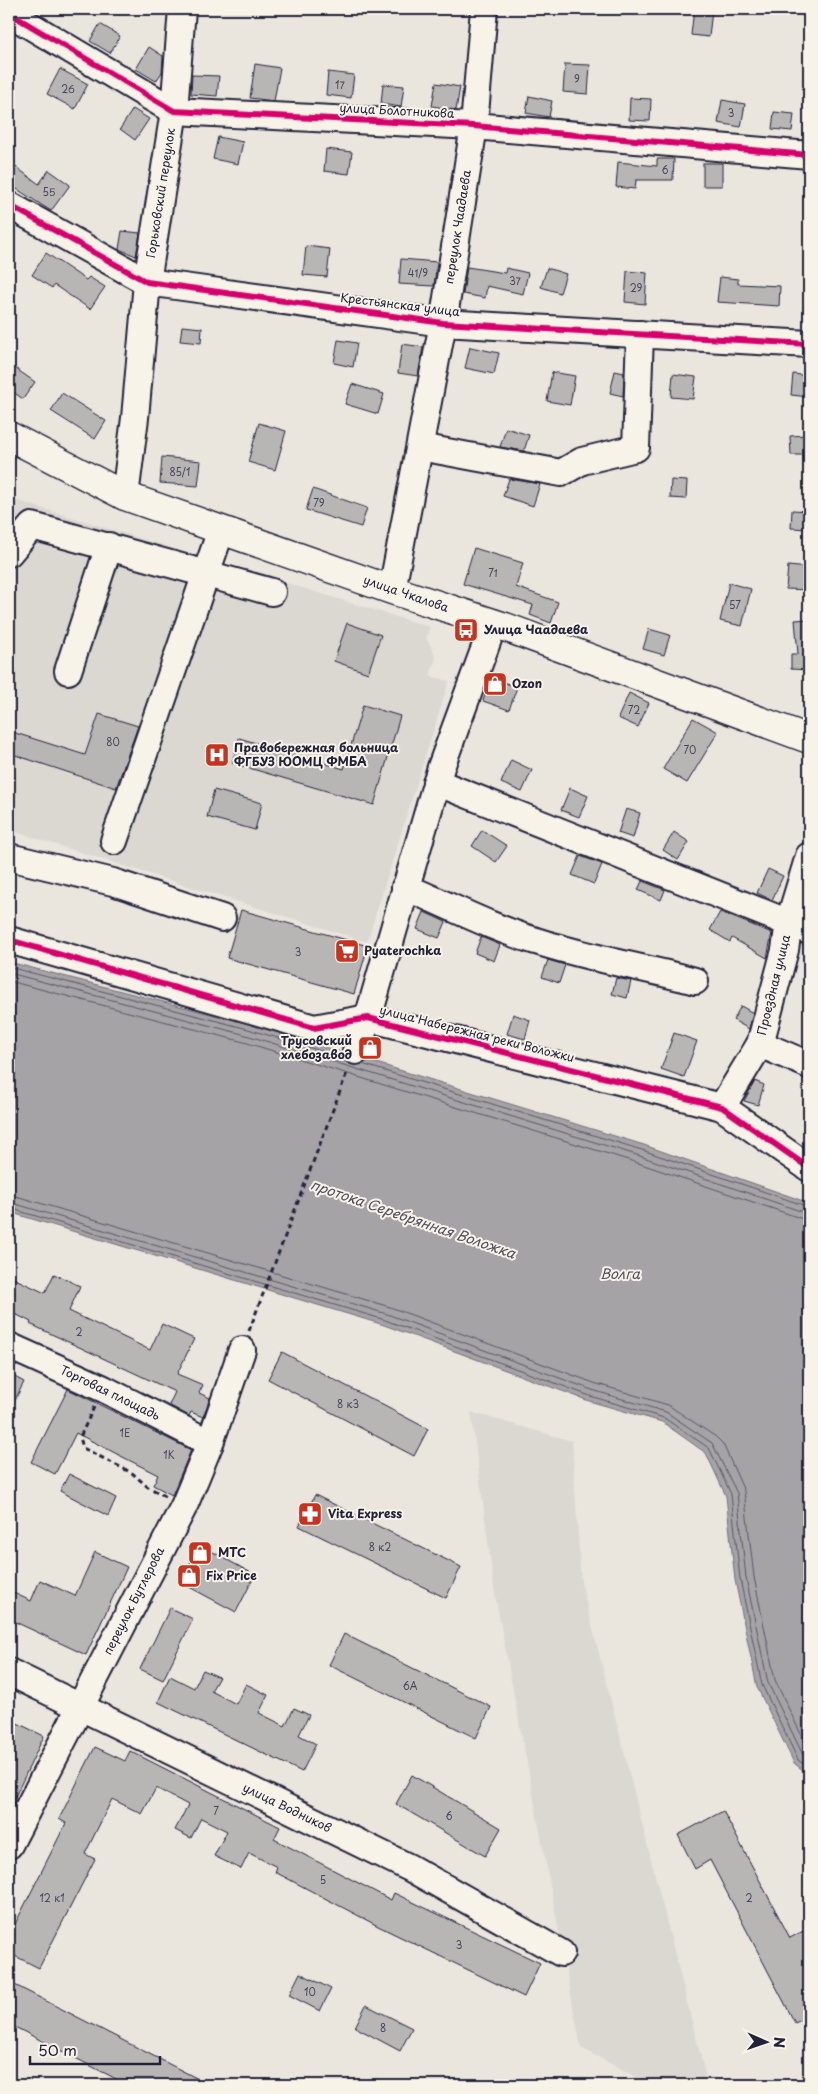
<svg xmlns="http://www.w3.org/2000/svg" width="818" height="2094" font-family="'Playpen Sans',sans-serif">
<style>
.built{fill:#dbd8d2}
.water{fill:#a6a3a6;stroke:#716f7b}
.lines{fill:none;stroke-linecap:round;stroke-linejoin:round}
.shore{stroke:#575666;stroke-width:1}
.building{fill:#b8b6b5;stroke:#22223b}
.minor-casing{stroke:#22223b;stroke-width:30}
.major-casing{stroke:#22223b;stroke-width:31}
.path{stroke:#22223b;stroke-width:3;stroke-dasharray:5 4;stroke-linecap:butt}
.minor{stroke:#f7f3e8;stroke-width:26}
.major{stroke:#f7f3e8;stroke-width:28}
.cycleway-casing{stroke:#f7f3e8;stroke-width:9}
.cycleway{stroke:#d6006c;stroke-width:6}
.labels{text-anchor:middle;stroke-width:4;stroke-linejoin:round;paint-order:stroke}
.number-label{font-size:10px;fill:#48475a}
.street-label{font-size:12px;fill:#22223b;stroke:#f7f3e8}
.poi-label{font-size:12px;font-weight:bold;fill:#22223b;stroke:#f7f3e8;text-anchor:start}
.water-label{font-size:14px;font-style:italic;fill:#504f60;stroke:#f7f3e8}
</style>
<rect width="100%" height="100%" fill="#eae6de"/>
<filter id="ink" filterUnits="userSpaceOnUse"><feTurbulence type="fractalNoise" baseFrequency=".02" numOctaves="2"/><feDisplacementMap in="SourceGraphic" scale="10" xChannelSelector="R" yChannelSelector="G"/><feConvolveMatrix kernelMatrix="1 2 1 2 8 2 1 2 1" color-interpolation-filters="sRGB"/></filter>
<g filter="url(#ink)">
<g class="built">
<path d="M9,498L430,627L426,637L436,658L430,676L449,681L367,942L9,830Z"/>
<path d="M471,1412L572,1441L581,1582L708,2085H651L581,2048L495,1595Z"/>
</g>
<path class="water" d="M9,962L249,1024L644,1145L809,1203V1775L794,1763L757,1687L735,1580L726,1496L706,1453L662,1422L589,1401L384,1325L9,1212Z"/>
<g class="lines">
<g class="shore">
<path d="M9,967L248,1029L344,1058"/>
<path d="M9,973L246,1035L640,1156L809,1214"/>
<path d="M9,981L244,1042L638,1163L809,1221"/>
<path d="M362,1064L642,1150L809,1207"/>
<path d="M9,1194L390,1307L594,1383L668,1405L716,1437L723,1444L744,1491L754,1577L775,1680L809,1751"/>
<path d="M9,1202L387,1314L592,1390L666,1412L712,1443L737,1493L746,1578L768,1683L803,1755L809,1761"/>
<path d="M9,1208L385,1320L590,1396L664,1418L709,1448L731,1494L740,1579L762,1685L798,1760L809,1768"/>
</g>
</g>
<g class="building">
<path d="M694,9L712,10L709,37L691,35Z"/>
<path d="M100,24L120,36L110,53L90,41Z"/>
<path d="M149,47L163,56L162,72L156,81L136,69Z"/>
<path d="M255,64L280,68L274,101L250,98Z"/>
<path d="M565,64L590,65L588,94L563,92Z"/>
<path d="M60,69L88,84L75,109L47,94Z"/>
<path d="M328,72L354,75L351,98L326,95Z"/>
<path d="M192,75L219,76L217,96L191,94Z"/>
<path d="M436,83L460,87L456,110L432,106Z"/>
<path d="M383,84L404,86L401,107L381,104Z"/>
<path d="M529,96L552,101L549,117L526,113Z"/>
<path d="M630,98L651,99L650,121L629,120Z"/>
<path d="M722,100L745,104L741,127L718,123Z"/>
<path d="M133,109L149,119L135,140L120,129Z"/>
<path d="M774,112L794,114L792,131L772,129Z"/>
<path d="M218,137L243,142L238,164L213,159Z"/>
<path d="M326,149L352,152L349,174L324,171Z"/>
<path d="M657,159H674L673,180H636L635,189L616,187L618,162L657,166Z"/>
<path d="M9,162L39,184L49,170L70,185L51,211L9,184Z"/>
<rect x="703" y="163" width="19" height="23"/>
<path d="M122,231L140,233L136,256L119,249Z"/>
<path d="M306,246L330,249L327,277L303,275Z"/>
<path d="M46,253L86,280L89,277L105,287L90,309L54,285L52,288L32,275Z"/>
<path d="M401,259L437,262L434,286L399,284Z"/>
<path d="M467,267L505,273L506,268L528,273L523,294L487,286L485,298L463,294Z"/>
<path d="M547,268L566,274L560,293L541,287Z"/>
<path d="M627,271L647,273L645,304L625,302Z"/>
<path d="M720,277L738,279V284L780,286L779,306L717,302Z"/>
<path d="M182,326L202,328L201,343L180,341Z"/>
<path d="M338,340L357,343L353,367L334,363Z"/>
<path d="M402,344L423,347L418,376L398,373Z"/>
<path d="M470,347L499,353L494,374L465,368Z"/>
<path d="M9,364L35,382L23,399L9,389Z"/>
<path d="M615,371L624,373L623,396L610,393Z"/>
<path d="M552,372L575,376L570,405L547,401Z"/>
<path d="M673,374L696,377L693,399L671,397Z"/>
<path d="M793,374L809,376V397L791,395Z"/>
<path d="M352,384L384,394L378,414L345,404Z"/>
<path d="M62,393L106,421L95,439L51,411Z"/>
<path d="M259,423L286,431L275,470L248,462Z"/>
<path d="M506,428L529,435L524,451L500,447Z"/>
<path d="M809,435V455H791L790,436Z"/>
<path d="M162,457L201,461L198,486L160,483Z"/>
<path d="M509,479L540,484L533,506L503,496Z"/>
<path d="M671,480L687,481L686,499L670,498Z"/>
<path d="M313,489L367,508L361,527L306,510Z"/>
<path d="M792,510L809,511V529L791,528Z"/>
<path d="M474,548L523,563L516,587L558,602L551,623L530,615L533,605L463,584Z"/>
<path d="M788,566L809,568V590L786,589Z"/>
<path d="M729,583L751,589L742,626L720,621Z"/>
<path d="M809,619V670L791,669V654H798L795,620Z"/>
<path d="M347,623L381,635L368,673L334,661Z"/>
<path d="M649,629L670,635L664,655L643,649Z"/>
<path d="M491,678L517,687L509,710L483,701Z"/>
<path d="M629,693L649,703L638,727L618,718Z"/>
<path d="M363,705L400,716L374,805L232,763L239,738L344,769Z"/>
<path d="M99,714L138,726L116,788L9,753V731L85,755Z"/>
<path d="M693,718L718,732L687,783L663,769Z"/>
<path d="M511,760L532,770L522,792L501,783Z"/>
<path d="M570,788L588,796L579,817L561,810Z"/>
<path d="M214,790L262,803L255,830L207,817Z"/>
<path d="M626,809L640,813L633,838L618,833Z"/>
<path d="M482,830L507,846L496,862L472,846Z"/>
<path d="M674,832L689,842L678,860L663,850Z"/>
<path d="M580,856L602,864L594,884L572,875Z"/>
<path d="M768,869L783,876L772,900L757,893Z"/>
<path d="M642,881L665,890L661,900L638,890Z"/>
<path d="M241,910L368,946L354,994L227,958Z"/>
<path d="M424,912L446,922L439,938L417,929Z"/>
<path d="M720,912L772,933L767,958L732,938L730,942L710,930Z"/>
<path d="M481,937L500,945L494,961L475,953Z"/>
<path d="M548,960L565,965L559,983L542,977Z"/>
<path d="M616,978L631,981L627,998L612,994Z"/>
<path d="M741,1006L753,1013L749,1029L733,1020Z"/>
<path d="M513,1014L530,1020L525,1039L507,1034Z"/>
<path d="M674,1033L697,1041L684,1077L661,1069Z"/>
<path d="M755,1081L764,1085L758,1105L744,1101Z"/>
<path d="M54,1274L80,1286L69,1311L150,1350L162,1324L194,1339L177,1374L203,1385L199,1393L210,1398L203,1417L191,1412L189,1416L169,1405L175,1392L30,1324L31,1322L9,1311V1276L45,1293Z"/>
<path d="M282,1352L428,1429L414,1456L268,1379Z"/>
<path d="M9,1374L24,1382L9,1412Z"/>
<path d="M68,1389L191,1450L172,1495L153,1485L158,1475L76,1433L55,1474L31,1462Z"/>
<path d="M69,1474L116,1498L108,1516L60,1491Z"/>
<path d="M315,1495L461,1567L446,1598L299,1526Z"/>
<path d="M200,1545L255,1575L236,1612L180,1582Z"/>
<path d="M95,1552L127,1567L86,1655L9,1619V1591L31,1601L40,1580L75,1596Z"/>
<path d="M170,1608L193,1619L163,1680L140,1669Z"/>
<path d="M344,1634L491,1707L476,1738L329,1665Z"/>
<path d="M203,1670L219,1677L211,1691L236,1704L246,1684L268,1695L259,1713L285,1726L294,1708L309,1715L299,1735L316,1744L302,1772L158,1702L170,1676L194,1688Z"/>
<path d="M9,1719L44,1736L9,1809Z"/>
<path d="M95,1747L125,1761L130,1751L280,1827L274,1839L391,1900L394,1893L540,1963L524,1997L378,1926L275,1872L277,1867L249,1853L241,1869L214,1856L227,1831L201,1818L191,1838L175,1830L188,1805L156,1788L142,1814L112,1799L85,1854L95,1859L39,1968L9,1953V1936L66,1823L59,1819Z"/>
<path d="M412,1775L501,1828L485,1856L396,1804Z"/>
<path d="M723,1811L790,1938L809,1928V2016L795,2023L710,1860L695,1869L678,1835Z"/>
<path d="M300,1973L331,1989L320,2011L289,1995Z"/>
<path d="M9,1982L210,2085H128L9,2024Z"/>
<path d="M366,2005L412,2028L400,2051L355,2027Z"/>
</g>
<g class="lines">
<defs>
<g id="minor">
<path d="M9,13L174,111L474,126L809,155"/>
<path d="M9,205L147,282L443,323L809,344"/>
<path d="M420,447L561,473L582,461L636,448L640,334"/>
<path d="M125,496L135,418L147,282L174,111L182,9"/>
<path d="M9,553L32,526L272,592"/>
<path d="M392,590L443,323L474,126L484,9"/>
<path d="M68,671L109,546"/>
<path d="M436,782L809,931"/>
<path d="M114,841L221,530"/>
<path d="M9,857L113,882L222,918"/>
<path d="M405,887C448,905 492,928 536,941C588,958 642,967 695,981"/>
<path d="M9,940L314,1028L368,1018L722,1107L809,1168"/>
<path d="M760,1044L809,1065"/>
<path d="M356,1051L368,1018L441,767L494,623"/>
<path d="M722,1107L760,1044L785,950L789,922L809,856"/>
<path d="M9,1346L104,1389L210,1443"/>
<path d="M9,1672L410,1868L561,1953"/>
<path d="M9,1845L184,1506L210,1443L242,1350"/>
</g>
<path id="major" d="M9,436L125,496L392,590L505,627L809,739"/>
</defs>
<use href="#minor" class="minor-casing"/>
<use href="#major" class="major-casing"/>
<g class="path">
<path d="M249,1331L348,1070"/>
<path d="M94,1407L80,1437L83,1448L132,1473L148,1487L165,1496"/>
</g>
<use href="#minor" class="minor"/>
<use href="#major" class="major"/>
<defs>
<g id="cycleway">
<path d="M9,13L174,111L474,126L809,155"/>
<path d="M9,205L147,282L443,323L809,344"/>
<path d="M9,940L314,1028L368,1018L722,1107L809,1168"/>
</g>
</defs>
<use href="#cycleway" class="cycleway-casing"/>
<use href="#cycleway" class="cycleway"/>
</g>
</g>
<defs>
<symbol id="bus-square" viewBox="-11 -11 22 22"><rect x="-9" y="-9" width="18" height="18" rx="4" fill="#c8321e" stroke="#f7f3e8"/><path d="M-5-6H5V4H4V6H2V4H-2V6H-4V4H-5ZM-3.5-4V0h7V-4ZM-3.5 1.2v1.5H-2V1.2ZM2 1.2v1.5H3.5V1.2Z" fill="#fff"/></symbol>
<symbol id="shop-square" viewBox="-11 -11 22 22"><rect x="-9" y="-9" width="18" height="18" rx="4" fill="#c8321e" stroke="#f7f3e8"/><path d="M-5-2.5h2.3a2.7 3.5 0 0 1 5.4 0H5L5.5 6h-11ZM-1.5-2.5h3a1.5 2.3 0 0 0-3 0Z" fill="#fff"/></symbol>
<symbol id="hospital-square" viewBox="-11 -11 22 22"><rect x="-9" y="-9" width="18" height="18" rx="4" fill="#c8321e" stroke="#f7f3e8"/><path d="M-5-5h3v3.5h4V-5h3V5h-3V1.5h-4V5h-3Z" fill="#fff"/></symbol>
<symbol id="supermarket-square" viewBox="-11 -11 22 22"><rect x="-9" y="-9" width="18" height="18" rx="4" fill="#c8321e" stroke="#f7f3e8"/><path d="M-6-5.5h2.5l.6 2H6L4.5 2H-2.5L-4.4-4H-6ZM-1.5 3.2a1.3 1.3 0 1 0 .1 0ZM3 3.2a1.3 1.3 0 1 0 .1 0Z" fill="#fff"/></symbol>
<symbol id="pharmacy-square" viewBox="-11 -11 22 22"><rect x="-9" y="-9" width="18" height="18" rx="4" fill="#c8321e" stroke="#f7f3e8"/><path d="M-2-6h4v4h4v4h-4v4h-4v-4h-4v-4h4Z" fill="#fff"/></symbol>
</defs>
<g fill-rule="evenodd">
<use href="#bus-square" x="452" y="616" width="28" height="28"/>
<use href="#shop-square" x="481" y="670" width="28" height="28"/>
<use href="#hospital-square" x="203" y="741" width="28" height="28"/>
<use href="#supermarket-square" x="333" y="937" width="28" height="28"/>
<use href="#shop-square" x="356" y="1034" width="28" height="28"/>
<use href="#pharmacy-square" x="296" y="1500" width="28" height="28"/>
<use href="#shop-square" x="186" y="1539" width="28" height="28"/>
<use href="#shop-square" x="175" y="1562" width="28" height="28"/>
</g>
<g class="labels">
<g class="number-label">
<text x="577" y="83">9</text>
<text x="340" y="89">17</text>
<text x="68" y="93">26</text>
<text x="731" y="117">3</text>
<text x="665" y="174">6</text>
<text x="49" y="196">55</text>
<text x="418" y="277">41/9</text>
<text x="515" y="285">37</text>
<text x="636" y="292">29</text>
<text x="180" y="476">85/1</text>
<text x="319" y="507">79</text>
<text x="493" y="577">71</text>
<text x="735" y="609">57</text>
<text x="634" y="714">72</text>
<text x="113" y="746">80</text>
<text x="690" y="754">70</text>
<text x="298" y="956">3</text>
<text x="79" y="1336">2</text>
<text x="348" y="1408">8 к3</text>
<text x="125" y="1437">1Е</text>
<text x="169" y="1459">1К</text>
<text x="380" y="1551">8 к2</text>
<text x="410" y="1690">6А</text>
<text x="216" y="1815">7</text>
<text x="449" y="1820">6</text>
<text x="323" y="1884">5</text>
<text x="52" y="1902">12 к1</text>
<text x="749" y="1902">2</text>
<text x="459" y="1949">3</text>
<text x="310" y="1996">10</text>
<text x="383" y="2032">8</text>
</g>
<g class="street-label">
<text transform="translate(397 111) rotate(3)" y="4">улица Болотникова</text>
<text transform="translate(161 193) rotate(-81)" y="4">Горьковский переулок</text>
<text transform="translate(458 227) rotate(-81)" y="4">переулок Чаадаева</text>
<text transform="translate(400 305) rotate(7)" y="4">Крестьянская улица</text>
<text transform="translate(406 594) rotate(19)" y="4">улица Чкалова</text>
<text transform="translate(774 985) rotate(-76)" y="4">Проездная улица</text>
<text transform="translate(477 1034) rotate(14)" y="4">улица Набережная реки Воложки</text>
<text transform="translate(110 1393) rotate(26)" y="4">Торговая площадь</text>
<text transform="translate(134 1601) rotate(-63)" y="4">переулок Бутлерова</text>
<text transform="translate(287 1808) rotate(26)" y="4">улица Водников</text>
</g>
<g class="poi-label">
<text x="484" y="634">Улица Чаадаева</text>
<text x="512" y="688">Ozon</text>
<text x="234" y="752">Правобережная больница<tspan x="234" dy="14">ФГБУЗ ЮОМЦ ФМБА</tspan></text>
<text x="364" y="955">Pyaterochka</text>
<text x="352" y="1045" text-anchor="end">Трусовский<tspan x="352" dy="14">хлебозавод</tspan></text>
<text x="328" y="1518">Vita Express</text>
<text x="218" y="1557">МТС</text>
<text x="206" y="1580">Fix Price</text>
</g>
<g class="water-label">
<text transform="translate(413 1219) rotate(19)" y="5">протока Серебрянная Воложка</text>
<text x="620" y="1279">Волга</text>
</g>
</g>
<rect width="818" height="2094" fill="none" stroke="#f7f3e8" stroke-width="30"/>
<rect x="15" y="15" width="788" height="2064" fill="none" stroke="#22223b" stroke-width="2" filter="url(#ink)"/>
<g transform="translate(766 2042) rotate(92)" stroke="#f7f3e8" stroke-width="4" paint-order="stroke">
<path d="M0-4L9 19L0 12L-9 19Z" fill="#22223b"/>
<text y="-8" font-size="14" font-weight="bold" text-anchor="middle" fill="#22223b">N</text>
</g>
<path d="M30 2056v8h130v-8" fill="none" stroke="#22223b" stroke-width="2.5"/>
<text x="38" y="2056" font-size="15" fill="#22223b" stroke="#f7f3e8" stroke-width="4" paint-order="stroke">50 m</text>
</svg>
